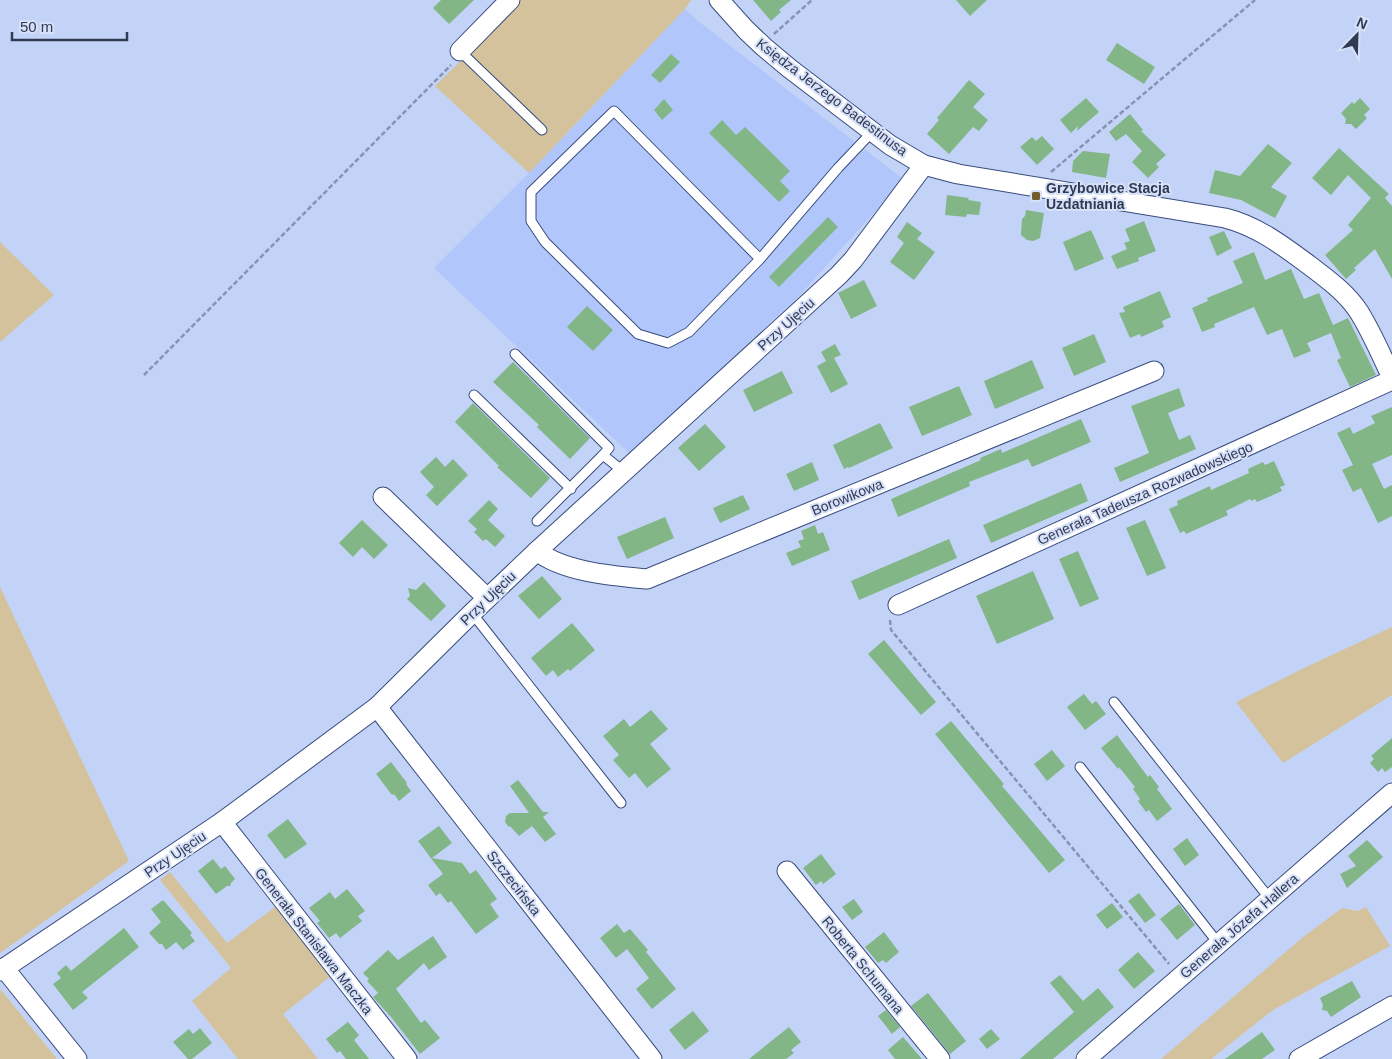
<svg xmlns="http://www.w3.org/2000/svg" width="1392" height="1059" font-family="Helvetica,sans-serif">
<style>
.built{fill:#b1c7fb}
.green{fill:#d3c29c}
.building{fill:#82b687}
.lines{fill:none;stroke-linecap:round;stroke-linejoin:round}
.service-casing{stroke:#384b7e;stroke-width:11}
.minor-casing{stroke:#384b7e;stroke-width:21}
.path{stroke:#8694b3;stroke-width:2.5;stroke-dasharray:5 2.5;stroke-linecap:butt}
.service{stroke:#fff;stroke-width:9}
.minor{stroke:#fff;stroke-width:19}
.poi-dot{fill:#725e2d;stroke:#d6e0f8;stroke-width:2}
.labels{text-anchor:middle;stroke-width:4;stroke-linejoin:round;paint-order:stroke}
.street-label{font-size:14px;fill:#303a52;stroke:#d6e0f8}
.poi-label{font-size:14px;font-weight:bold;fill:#303a52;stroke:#d6e0f8;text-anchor:start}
</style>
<rect width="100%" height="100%" fill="#c3d3f7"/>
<path class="built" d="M685,9L698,21L902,178L880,206L799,296L629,453L434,268L529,173Z"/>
<g class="green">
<path d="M520,0H691L685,9L529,173L435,86L465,57Z"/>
<path d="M0,242L54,295L0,342Z"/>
<path d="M0,587L129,861L0,953Z"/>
<path d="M1392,627V695L1283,763L1236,702L1306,667Z"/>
<path d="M170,872L227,943L275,907L330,977L283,1014L318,1059H238L192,1001L231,968L160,880Z"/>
<path d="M1366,907L1390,946L1273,1010L1211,1059H1161L1303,937L1342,908L1358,911Z"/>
<path d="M0,990H1L57,1059H0Z"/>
</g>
<g class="building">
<path d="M441,0H474L449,24L433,8Z"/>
<path d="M753,0H791L779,10L781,12L771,21Z"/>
<path d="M956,0H987L970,16Z"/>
<path d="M1117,43L1155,67L1144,84L1106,60Z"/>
<path d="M671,54L680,62L660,83L651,75Z"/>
<path d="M969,80L985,94L973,107L988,120L979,131L973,127L949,154L927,134L939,120L937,118Z"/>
<path d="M1086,98L1099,112L1077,131L1078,126L1071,133L1060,120Z"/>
<path d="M1360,98L1370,109L1364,115L1367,118L1356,129L1351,124H1345L1346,119L1341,113L1352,102L1354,104Z"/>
<path d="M664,99L673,110L662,120L654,110Z"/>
<path d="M1130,114L1143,130L1141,131L1166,155L1156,164L1159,167L1148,178L1132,162L1142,151L1126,134L1116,141L1109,132Z"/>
<path d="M722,120L736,135L745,127L790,171L780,181L790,191L779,202L709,133Z"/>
<path d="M1042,136L1054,149L1037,165L1020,147L1032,137L1036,141Z"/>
<path d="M1268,144L1292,163L1271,187L1287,196L1275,218L1241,200L1209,193L1215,170L1240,176Z"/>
<path d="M1339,148L1389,194L1385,198L1392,206V279L1375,249L1354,268L1356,270L1346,279L1325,255L1353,230L1348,225L1371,198L1348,175L1331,195L1312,178Z"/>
<path d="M1083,151L1110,154L1106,178L1072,172L1073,161Z"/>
<path d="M947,195L969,198L968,200L981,202L979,215L967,214L966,217L945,215Z"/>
<path d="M1026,210L1044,213L1040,238L1033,241L1027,240L1021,235L1022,219L1025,216Z"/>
<path d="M828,217L838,227L779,287L769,277Z"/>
<path d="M1144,221L1156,251L1138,258L1139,261L1117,269L1111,256L1127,249L1124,243L1130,241L1125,229Z"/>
<path d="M907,222L922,233L917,239L935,252L914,280L890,262L904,243L897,237Z"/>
<path d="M1091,230L1104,259L1075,271L1063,242Z"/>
<path d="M1224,231L1232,248L1217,256L1209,237Z"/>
<path d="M1254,252L1265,280L1291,269L1304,299L1319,293L1333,325L1348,318L1376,375L1350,387L1337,360L1341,358L1331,333L1307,343L1311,351L1294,358L1282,329L1267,335L1254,307L1214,324L1215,327L1202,332L1192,308L1208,301L1207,298L1243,283L1233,261Z"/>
<path d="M864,280L877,306L851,319L838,293Z"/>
<path d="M1160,291L1171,317L1162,321L1164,327L1141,337L1140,334L1130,338L1119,313L1125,312L1123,307Z"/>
<path d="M587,306L613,330L593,351L567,327Z"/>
<path d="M1094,334L1106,362L1074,376L1062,348Z"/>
<path d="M835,344L841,355L834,358L848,384L831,393L817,366L826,361L821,352Z"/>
<path d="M1032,360L1044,388L995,409L984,381Z"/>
<path d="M513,362L590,438L570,459L537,427L539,425L493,382Z"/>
<path d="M782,371L793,393L754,412L743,390Z"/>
<path d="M959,386L972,415L922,436L909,407Z"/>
<path d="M1179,388L1185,406L1168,413L1179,440L1190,435L1196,449L1120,482L1114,468L1149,453L1131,406Z"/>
<path d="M473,403L550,478L531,498L497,467L499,466L455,422Z"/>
<path d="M1392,407V455L1372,464L1384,489L1392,485V516L1378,523L1361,488L1353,492L1342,470L1353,465L1337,433L1350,427L1353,434L1375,423L1371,416Z"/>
<path d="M1081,419L1091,442L1032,467L1028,459L969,482L970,486L898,517L891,499L981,460L980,458L1001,449L1002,453Z"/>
<path d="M880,423L893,448L849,468L848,467L844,469L833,445Z"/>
<path d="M705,424L726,447L699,471L678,448Z"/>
<path d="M436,457L445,467L453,459L468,475L437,506L426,495L434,487L420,472Z"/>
<path d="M1274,461L1285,485L1280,487L1282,491L1257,502L1255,499L1251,501L1250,499L1226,511L1228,515L1186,534L1184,531L1180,533L1169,509L1178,505L1177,501L1210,486L1211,490L1220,486L1249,473L1248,469L1263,462L1265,465Z"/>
<path d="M812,462L819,480L794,491L786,474Z"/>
<path d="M1081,483L1088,501L991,543L983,525Z"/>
<path d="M743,495L750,509L720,523L713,508Z"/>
<path d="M489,500L498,509L488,520L505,536L495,547L486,539L483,541L474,532L477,529L468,521Z"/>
<path d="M665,517L674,538L627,559L617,537Z"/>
<path d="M362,520L388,545L374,559L362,547L353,557L339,543Z"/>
<path d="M1145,520L1166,568L1147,576L1126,528Z"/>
<path d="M815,525L818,534L823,532L830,550L792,566L786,553L801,547L798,541L804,539L801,531Z"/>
<path d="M949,539L957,558L859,600L851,581Z"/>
<path d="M1078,551L1099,599L1080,607L1059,559Z"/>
<path d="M1033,571L1054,619L997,644L976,596Z"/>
<path d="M542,576L562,599L539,619L518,596Z"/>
<path d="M424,582L446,606L431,621L407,599L410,596L408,588L416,590Z"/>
<path d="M572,623L595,650L570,671L568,669L558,677L553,670L546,676L531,658Z"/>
<path d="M884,640L936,702L921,715L868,654Z"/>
<path d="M1084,694L1092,704L1096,701L1106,714L1085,730L1067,707Z"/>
<path d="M651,710L668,729L650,744L671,769L647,788L635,773L629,778L613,760L619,755L603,736L624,719L630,727Z"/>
<path d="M951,721L1004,784L1002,786L1065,860L1049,873L935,734Z"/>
<path d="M1117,735L1148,777L1150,775L1159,787L1157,789L1172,809L1157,821L1149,810L1146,812L1138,801L1140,799L1133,789L1135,787L1119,767L1118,769L1101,748Z"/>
<path d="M1392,738V767L1385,772L1382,768L1378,772L1370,763L1374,759L1371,756Z"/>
<path d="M1052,750L1065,766L1047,781L1034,764Z"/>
<path d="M391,762L407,783L406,784L411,791L399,801L394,794L392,795L376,774Z"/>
<path d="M518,780L543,812H549L543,817L556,834L545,842L532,826L519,836L511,827L508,826L505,822L506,816L510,813H529L510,786Z"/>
<path d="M288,819L307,844L285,859L267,835Z"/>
<path d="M439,826L452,843L432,858L462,863L470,874L476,870L497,899L490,904L499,917L476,934L451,901L448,903L440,893L436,896L428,885L443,874L418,841Z"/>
<path d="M1187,838L1199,855L1185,866L1173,849Z"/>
<path d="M1367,840L1383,857L1347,888L1340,874L1356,866L1348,856Z"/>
<path d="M821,854L836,874L823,884L821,881L816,885L803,868Z"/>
<path d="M213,859L221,869L225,866L235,879L231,883L230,886H227L216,894L198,871Z"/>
<path d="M347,889L365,911L358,916L362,921L340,938L336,933L329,938L317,923L320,921L309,908L330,892L335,899Z"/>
<path d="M1139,893L1156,915L1145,923L1128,901Z"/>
<path d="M854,899L863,912L852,920L842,907Z"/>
<path d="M163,900L192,933L190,935L195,941L183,950L176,942L166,950L162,944H159L149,933L161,922L151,909Z"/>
<path d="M1112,903L1123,917L1107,929L1096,915Z"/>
<path d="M1179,904L1195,925L1177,940L1160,919Z"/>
<path d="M617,924L624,933L630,929L648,950L646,952L676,989L652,1009L636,989L649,978L627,949L616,958L600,938Z"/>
<path d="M124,928L139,947L82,992L88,998L73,1010L53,984L61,978L57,973L66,965L71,971Z"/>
<path d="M884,932L899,952L886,963L883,960L878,963L865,947Z"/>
<path d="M433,936L447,957L429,970L424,963L396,989L421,1023L425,1020L440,1038L420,1054L391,1017L373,997L378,993L367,981L369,979L363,973L388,950L398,960Z"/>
<path d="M1138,952L1155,971L1134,989L1118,970Z"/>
<path d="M1060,975L1083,1001L1098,988L1114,1007L1053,1059H1020L1074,1012L1050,983Z"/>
<path d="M1352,981L1361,997L1331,1017L1327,1011L1322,1010L1323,1005L1320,998Z"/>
<path d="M928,993L966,1041L950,1054L911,1006Z"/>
<path d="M886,1010L900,1027L892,1034L878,1016Z"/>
<path d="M693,1011L709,1031L685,1050L669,1030Z"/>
<path d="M348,1022L359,1035L354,1040L369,1059H346L340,1051L337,1053L326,1039Z"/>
<path d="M789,1027L801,1042L791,1050L794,1053L786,1059H749Z"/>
<path d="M200,1028L212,1043L192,1059H188L173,1042L189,1029L193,1034Z"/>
<path d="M991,1029L1000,1039L987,1049L979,1039Z"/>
<path d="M1262,1032L1275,1050L1262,1059H1225Z"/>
<path d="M903,1037L922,1059H895L888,1050Z"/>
</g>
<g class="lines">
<defs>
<g id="service">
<path d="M460,51L542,130"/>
<path d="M760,259L689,332L668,343L638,334L545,242L531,221V192L614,111L760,259L838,168L873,131"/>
<path d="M515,354L609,448L603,455"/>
<path d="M474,395L571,489"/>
<path d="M537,521L603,455L624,472"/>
<path d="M472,613L621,803"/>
<path d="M1114,702L1270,899"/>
<path d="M1080,767L1218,943"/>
</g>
<g id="minor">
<path d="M719,0L746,30L764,47L789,68L890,145L924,165L958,174L1225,218C1257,226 1282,245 1309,265C1327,279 1346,292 1359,312C1372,333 1382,356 1392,378"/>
<path d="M460,51L510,0"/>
<path d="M383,497L487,598"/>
<path d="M537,551C563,572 614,576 647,579L1154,371"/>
<path d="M898,605L1392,380"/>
<path d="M377,707L652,1059"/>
<path d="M222,822L407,1059"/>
<path d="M787,871L940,1059"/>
<path d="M4,968L77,1059"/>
<path d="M0,971L222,822L377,707L472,613L537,551L839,275L853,260L924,165"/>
<path d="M1086,1059L1392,793"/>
<path d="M1299,1059L1392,1006"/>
</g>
</defs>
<use href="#service" class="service-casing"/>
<use href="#minor" class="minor-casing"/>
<g class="path">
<path d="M774,34L812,0"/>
<path d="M1051,172L1255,0"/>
<path d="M144,375L451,65"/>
<path d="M890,620L891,630L1169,964"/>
</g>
<use href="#service" class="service"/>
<use href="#minor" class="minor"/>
</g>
<rect class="poi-dot" x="1031" y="191" width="10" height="10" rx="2.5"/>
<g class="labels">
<g class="street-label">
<text transform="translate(832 97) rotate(37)" y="5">Księdza Jerzego Badestinusa</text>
<text transform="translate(786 324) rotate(-42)" y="5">Przy Ujęciu</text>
<text transform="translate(1145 493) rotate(-24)" y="5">Generała Tadeusza Rozwadowskiego</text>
<text transform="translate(847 497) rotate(-22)" y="5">Borowikowa</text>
<text transform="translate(488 598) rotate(-44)" y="5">Przy Ujęciu</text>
<text transform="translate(175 854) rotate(-34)" y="5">Przy Ujęciu</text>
<text transform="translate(514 883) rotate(52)" y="5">Szczecińska</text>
<text transform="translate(1239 926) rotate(-41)" y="5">Generała Józefa Hallera</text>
<text transform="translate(314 941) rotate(52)" y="5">Generała Stanisława Maczka</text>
<text transform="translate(863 965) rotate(51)" y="5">Roberta Schumana</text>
</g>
<g class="poi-label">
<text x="1046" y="193">Grzybowice Stacja<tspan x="1046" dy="16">Uzdatniania</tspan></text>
</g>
</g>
<g transform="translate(1357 35) rotate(23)" stroke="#d6e0f8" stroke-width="4" paint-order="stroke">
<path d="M0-4L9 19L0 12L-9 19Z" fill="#303a52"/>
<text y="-8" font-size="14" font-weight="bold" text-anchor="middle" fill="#303a52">N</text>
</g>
<path d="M12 32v8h115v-8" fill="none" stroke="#303a52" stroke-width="2.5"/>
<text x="20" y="32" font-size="15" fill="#303a52" stroke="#d6e0f8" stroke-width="4" paint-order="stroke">50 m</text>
</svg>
